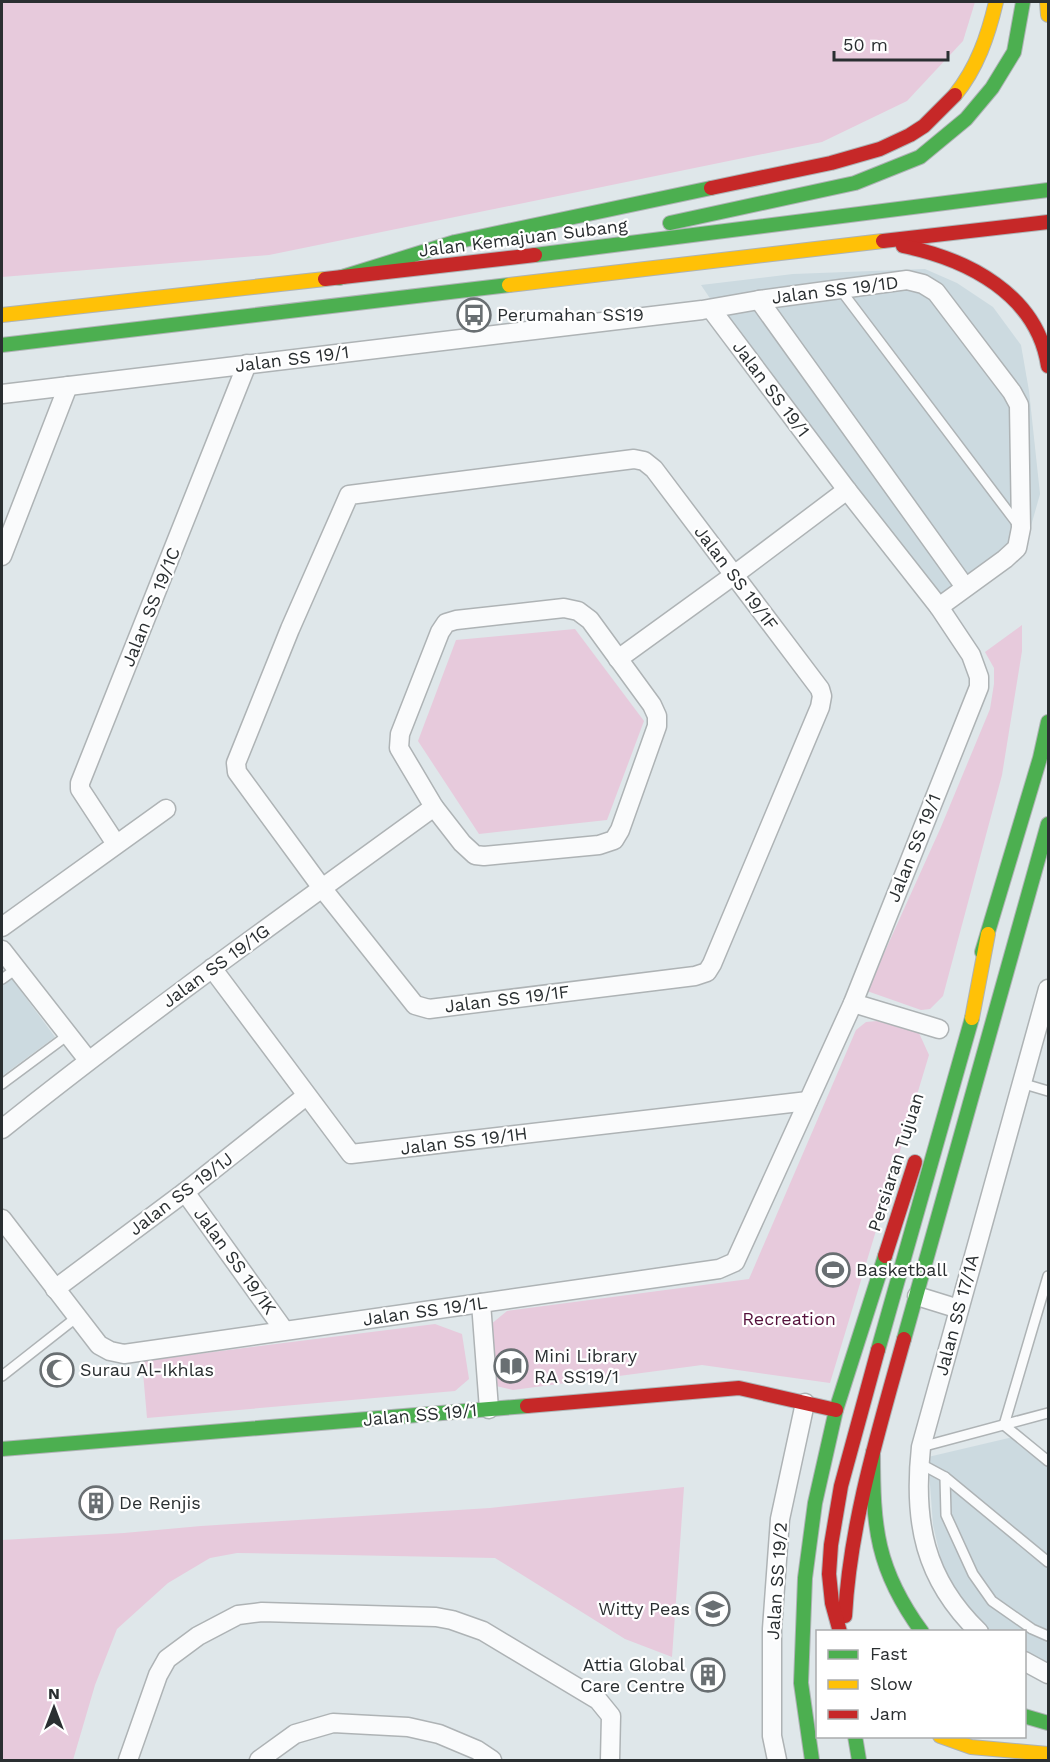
<svg xmlns="http://www.w3.org/2000/svg" width="1050" height="1762" font-family="'Work Sans',sans-serif">
<style>
.built{fill:#ccdae0}
.green{fill:#e7cadc}
.lines{fill:none;stroke-linecap:round;stroke-linejoin:round}
.lane-casing{stroke:#aeb3b5;stroke-width:12}
.street-casing{stroke:#aeb3b5;stroke-width:21}
.fast-casing{stroke:#aeb3b5;stroke-width:16}
.slow-casing{stroke:#aeb3b5;stroke-width:16}
.jam-casing{stroke:#aeb3b5;stroke-width:16}
.lane{stroke:#fafbfc;stroke-width:9}
.street{stroke:#fafbfc;stroke-width:18}
.fast{stroke:#4caf50;stroke-width:14}
.slow{stroke:#ffc107;stroke-width:14}
.jam{stroke:#c62828;stroke-width:14}
.labels{text-anchor:middle;stroke-width:4.5;stroke-linejoin:round;paint-order:stroke}
.street-label{font-size:18px;fill:#2a2f31;stroke:#fff}
.poi-label{font-size:18px;fill:#2a2f31;stroke:#fff;text-anchor:start}
.park-label{font-size:18px;fill:#55113c;stroke:#fff}
</style>
<rect width="100%" height="100%" fill="#dfe7ea"/>
<g class="built">
<path d="M925,269L957,283L993,307L1021,345L1029,391L1040,494L1022,558L939,618L838,489L701,285L793,274Z"/>
<path d="M9,975L55,1037L2,1076V980Z"/>
<path d="M1013,1437L1048,1467V1667L1025,1655L1024,1632L985,1631L949,1594L933,1525L928,1457Z"/>
</g>
<g class="green">
<path d="M2,2H975L963,41L907,101L822,142L269,255L2,277Z"/>
<path d="M1022,625V651L1002,775L943,996L930,1009L921,1010L867,991L941,827L990,709L994,684V668L985,652Z"/>
<path d="M575,629L644,721L607,820L479,834L418,741L456,640Z"/>
<path d="M877,1021L919,1033L929,1055L830,1383L702,1365L513,1390L496,1386L490,1325L507,1311L749,1279L856,1030L866,1022Z"/>
<path d="M435,1324L462,1334L469,1379L455,1391L147,1418L142,1361Z"/>
<path d="M684,1487L672,1657L625,1639L495,1558L237,1553L210,1558L168,1583L117,1629L95,1685L73,1760H2V1540L124,1533L201,1526L490,1508Z"/>
</g>
<g class="lines">
<defs>
<g id="lane">
<path d="M840,289L1019,526"/>
<path d="M2,979L16,969"/>
<path d="M1021,1083L1048,1091"/>
<path d="M2,1084L68,1035"/>
<path d="M1048,1276L1004,1425L1048,1461"/>
<path d="M2,1376L77,1317"/>
<path d="M921,1447L1048,1413"/>
<path d="M919,1463L945,1477L1048,1562"/>
<path d="M945,1477L946,1515L973,1574L992,1601L1032,1629L1048,1636"/>
</g>
<g id="street">
<path d="M759,300L965,587"/>
<path d="M2,394L702,310L759,300L907,280L923,284L936,292L1012,392L1019,405L1021,528L1017,548L1005,559L939,607"/>
<path d="M634,459L644,461L654,469L820,689L822,696L820,707L712,964L707,972L695,976L429,1009L415,1005L322,888L237,772L236,763L290,629L349,495Z"/>
<path d="M2,556L68,386"/>
<path d="M564,608L578,611L590,620L652,705L657,716V726L620,830L614,840L599,845L484,856L475,855L462,843L434,807L399,748L400,734L440,632L446,623L456,620Z"/>
<path d="M618,659L734,575L847,490"/>
<path d="M116,844L80,789V783L247,364"/>
<path d="M2,927L166,809"/>
<path d="M2,950L88,1060"/>
<path d="M212,968L351,1154L808,1101"/>
<path d="M853,1003L939,1029"/>
<path d="M2,1129C142,1017 288,913 434,807"/>
<path d="M185,1192L284,1330"/>
<path d="M2,1219L99,1345L110,1351L124,1354L719,1269L735,1262L853,1003L979,687V677L971,655L939,607L847,490L711,309"/>
<path d="M55,1289L185,1192L306,1096"/>
<path d="M917,1296L959,1309"/>
<path d="M481,1303L489,1409"/>
<path d="M979,1632C924,1579 913,1521 921,1447L1048,989"/>
<path d="M1024,1661L1048,1674"/>
<path d="M128,1760L158,1675L167,1659L198,1636L238,1615L262,1612L436,1617L452,1620L483,1631L598,1700L611,1716L610,1760"/>
<path d="M259,1760L295,1734L333,1723L408,1727L439,1734L477,1750L492,1760"/>
<path d="M777,1760L772,1736V1629L780,1519L805,1403"/>
</g>
<g id="fast">
<path d="M670,223L855,183L920,157L966,119L992,88L1014,52L1023,2"/>
<path d="M535,255L1048,190"/>
<path d="M339,278L455,242L711,188"/>
<path d="M2,345L509,285"/>
<path d="M982,952L1040,758L1048,722"/>
<path d="M904,1339L1048,824"/>
<path d="M878,1350L972,1018"/>
<path d="M2,1449L527,1406"/>
<path d="M873,1452C873,1527 876,1569 922,1632"/>
<path d="M1024,1716L1048,1723"/>
<path d="M855,1736L859,1760"/>
<path d="M812,1760L801,1683L805,1578L815,1503L836,1410L885,1256"/>
</g>
<g id="slow">
<path d="M1047,2L1048,15"/>
<path d="M955,95C977,68 988,36 996,2"/>
<path d="M509,285L883,241"/>
<path d="M2,315L325,279"/>
<path d="M972,1018L988,934"/>
<path d="M940,1736L971,1747L1048,1754"/>
</g>
<g id="jam">
<path d="M711,188L831,163L880,149L910,135L924,126L955,95"/>
<path d="M883,241L1048,222"/>
<path d="M903,246C967,259 1037,294 1048,366"/>
<path d="M325,279L535,255"/>
<path d="M885,1256L915,1162"/>
<path d="M527,1406L739,1388L836,1410"/>
<path d="M845,1616C850,1523 879,1429 904,1339"/>
<path d="M840,1632L832,1603L829,1574L831,1545L841,1486L878,1350"/>
</g>
</defs>
<use href="#lane" class="lane-casing"/>
<use href="#street" class="street-casing"/>
<use href="#fast" class="fast-casing"/>
<use href="#slow" class="slow-casing"/>
<use href="#jam" class="jam-casing"/>
<use href="#lane" class="lane"/>
<use href="#street" class="street"/>
<use href="#fast" class="fast"/>
<use href="#slow" class="slow"/>
<use href="#jam" class="jam"/>
</g>
<defs>
<symbol id="bus-ring" viewBox="-11 -11 22 22"><circle r="9.5" fill="#fff" stroke="#696f72" stroke-width="1.5"/><path d="M-5-6H5V4H4V6H2V4H-2V6H-4V4H-5ZM-3.5-4V0h7V-4ZM-3.5 1.2v1.5H-2V1.2ZM2 1.2v1.5H3.5V1.2Z" fill="#696f72"/></symbol>
<symbol id="stadium-ring" viewBox="-11 -11 22 22"><circle r="9.5" fill="#fff" stroke="#696f72" stroke-width="1.5"/><path d="M0-5a6.5 5 0 1 0 0 10a6.5 5 0 1 0 0-10ZM-3.5-1.8h7v3.6h-7Z" fill="#696f72"/></symbol>
<symbol id="library-ring" viewBox="-11 -11 22 22"><circle r="9.5" fill="#fff" stroke="#696f72" stroke-width="1.5"/><path d="M-6-4Q-3-5.5-.7-3.5V5Q-3 3-6 4ZM6-4Q3-5.5 .7-3.5V5Q3 3 6 4Z" fill="#696f72"/></symbol>
<symbol id="mosque-ring" viewBox="-11 -11 22 22"><circle r="9.5" fill="#fff" stroke="#696f72" stroke-width="1.5"/><path d="M3.5-4.9A6 6 0 1 0 3.5 4.9A5 5 0 1 1 3.5-4.9Z" fill="#696f72"/></symbol>
<symbol id="building-ring" viewBox="-11 -11 22 22"><circle r="9.5" fill="#fff" stroke="#696f72" stroke-width="1.5"/><path d="M-4-6H4V6H1V3H-1V6H-4ZM-2.5-4.3h1.7v1.8h-1.7ZM.8-4.3h1.7v1.8H.8ZM-2.5-1h1.7V.8h-1.7ZM.8-1h1.7V.8H.8Z" fill="#696f72"/></symbol>
<symbol id="school-ring" viewBox="-11 -11 22 22"><circle r="9.5" fill="#fff" stroke="#696f72" stroke-width="1.5"/><path d="M0-5L7-2L0 1L-7-2ZM-4 1L0 2.5L4 1V4Q0 6-4 4Z" fill="#696f72"/></symbol>
</defs>
<g fill-rule="evenodd">
<use href="#bus-ring" x="455" y="296" width="38" height="38"/>
<use href="#stadium-ring" x="814" y="1251" width="38" height="38"/>
<use href="#library-ring" x="492" y="1347" width="38" height="38"/>
<use href="#mosque-ring" x="38" y="1351" width="38" height="38"/>
<use href="#building-ring" x="77" y="1484" width="38" height="38"/>
<use href="#school-ring" x="694" y="1590" width="38" height="38"/>
<use href="#building-ring" x="689" y="1656" width="38" height="38"/>
</g>
<g class="labels">
<g class="street-label">
<text transform="translate(523 238) rotate(-7)" y="6">Jalan Kemajuan Subang</text>
<text transform="translate(835 290) rotate(-7)" y="6">Jalan SS 19/1D</text>
<text transform="translate(292 359) rotate(-7)" y="6">Jalan SS 19/1</text>
<text transform="translate(771 389) rotate(53)" y="6">Jalan SS 19/1</text>
<text transform="translate(736 578) rotate(53)" y="6">Jalan SS 19/1F</text>
<text transform="translate(151 607) rotate(-68)" y="6">Jalan SS 19/1C</text>
<text transform="translate(914 848) rotate(-68)" y="6">Jalan SS 19/1</text>
<text transform="translate(216 966) rotate(-36)" y="6">Jalan SS 19/1G</text>
<text transform="translate(507 999) rotate(-7)" y="6">Jalan SS 19/1F</text>
<text transform="translate(464 1141) rotate(-7)" y="6">Jalan SS 19/1H</text>
<text transform="translate(896 1162) rotate(-72)" y="6">Persiaran Tujuan</text>
<text transform="translate(181 1194) rotate(-37)" y="6">Jalan SS 19/1J</text>
<text transform="translate(235 1261) rotate(54)" y="6">Jalan SS 19/1K</text>
<text transform="translate(425 1311) rotate(-8)" y="6">Jalan SS 19/1L</text>
<text transform="translate(957 1315) rotate(-75)" y="6">Jalan SS 17/1A</text>
<text transform="translate(420 1415) rotate(-5)" y="6">Jalan SS 19/1</text>
<text transform="translate(777 1581) rotate(-86)" y="6">Jalan SS 19/2</text>
</g>
<g class="poi-label">
<text x="497" y="321">Perumahan SS19</text>
<text x="856" y="1276">Basketball</text>
<text x="534" y="1362">Mini Library<tspan x="534" dy="21">RA SS19/1</tspan></text>
<text x="80" y="1376">Surau Al-Ikhlas</text>
<text x="119" y="1509">De Renjis</text>
<text x="690" y="1615" text-anchor="end">Witty Peas</text>
<text x="685" y="1671" text-anchor="end">Attia Global<tspan x="685" dy="21">Care Centre</tspan></text>
</g>
<g class="park-label">
<text x="789" y="1325">Recreation</text>
</g>
</g>
<rect width="1050" height="1762" fill="none" stroke="#2a2f31" stroke-width="6"/>
<rect x="816" y="1630" width="210" height="108" fill="#ffffff" stroke="#aaacad" stroke-width="1.5"/>
<rect x="828" y="1650" width="30" height="9" fill="#4caf50" stroke="#aaacad" stroke-width="1.5"/>
<text x="870" y="1660" font-size="18" fill="#2a2f31">Fast</text>
<rect x="828" y="1680" width="30" height="9" fill="#ffc107" stroke="#aaacad" stroke-width="1.5"/>
<text x="870" y="1690" font-size="18" fill="#2a2f31">Slow</text>
<rect x="828" y="1710" width="30" height="9" fill="#c62828" stroke="#aaacad" stroke-width="1.5"/>
<text x="870" y="1720" font-size="18" fill="#2a2f31">Jam</text>
<g transform="translate(54 1708)" stroke="#ffffff" stroke-width="4.5" paint-order="stroke">
<path d="M0-4.5L10 22L0 15L-10 22Z" fill="#2a2f31"/>
<text y="-9" font-size="16" font-weight="bold" text-anchor="middle" fill="#2a2f31">N</text>
</g>
<path d="M834 51v9h114v-9" fill="none" stroke="#2a2f31" stroke-width="3"/>
<text x="843" y="51" font-size="18" fill="#2a2f31" stroke="#ffffff" stroke-width="4.5" paint-order="stroke">50 m</text>
</svg>
